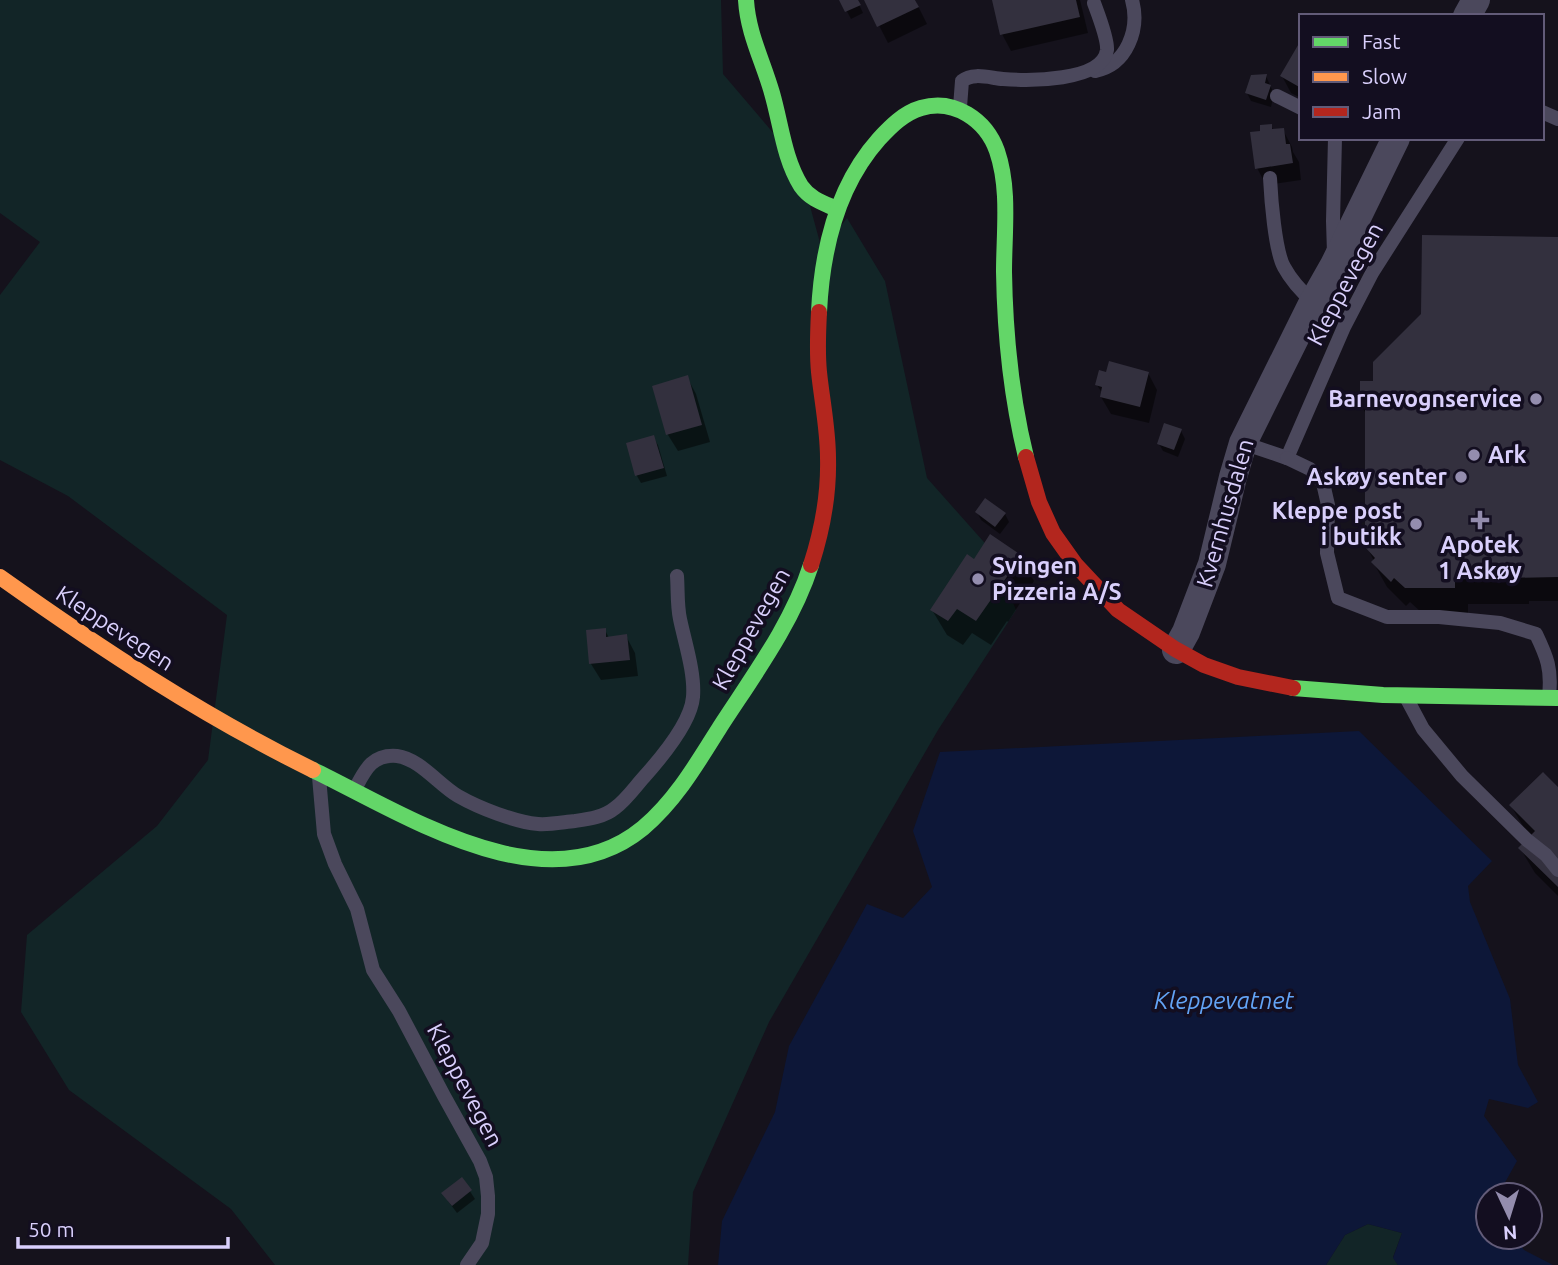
<svg xmlns="http://www.w3.org/2000/svg" width="1558" height="1265" font-family="Ubuntu,sans-serif">
<style>
.green{fill:#122527}
.water{fill:#0d1738}
.shadow{fill:#0007}
.building{fill:#33303e}
.lines{fill:none;stroke-linecap:round;stroke-linejoin:round}
.lane{stroke:#4b485c;stroke-width:14}
.street{stroke:#4b485c;stroke-width:28}
.fast{stroke:#63d668;stroke-width:16}
.slow{stroke:#ff974d;stroke-width:16}
.jam{stroke:#b3261e;stroke-width:16}
.poi-dot{fill:#948dae;stroke:#130e20;stroke-width:2.5}
.labels{text-anchor:middle;stroke-width:7;stroke-linejoin:round;paint-order:stroke}
.street-label{font-size:23px;fill:#d9cffc;stroke:#130e20}
.poi-label{font-size:23px;font-weight:bold;fill:#d9cffc;stroke:#130e20;text-anchor:end}
.water-label{font-size:24px;font-style:italic;fill:#63a4f6;stroke:#130e20}
</style>
<rect width="100%" height="100%" fill="#15121c"/>
<g class="green">
<path d="M0,0H721L723,74L798,162L822,250L847,218L885,281L927,478L991,550L1016,610L938,730L769,1022L693,1192L688,1265H275L231,1209L69,1090L21,1012L27,935L157,826L208,760L227,615L68,496L0,460V295L40,242L0,213Z"/>
<path d="M1368,1224L1402,1233L1393,1257L1398,1265H1326L1345,1235Z"/>
</g>
<path class="water" d="M1359,731L1492,861L1468,886L1470,902L1510,999L1518,1065L1538,1102L1528,1108L1489,1099L1484,1116L1517,1161L1498,1195H1488V1237H1515L1524,1250L1553,1265H1398L1393,1258L1402,1233L1368,1224L1345,1235L1326,1265H718L722,1221L775,1112L789,1046L867,904L903,918L932,887L913,831L940,752Z"/>
<g class="shadow">
<path d="M841,0H857L863,13L851,19Z"/>
<path d="M866,0H915L927,24L888,43Z"/>
<path d="M994,0H1080L1088,33L1011,51L1002,34Z"/>
<path d="M1301,43V98L1291,93L1282,76Z"/>
<path d="M1266,76L1274,94L1271,107L1251,101L1247,93Z"/>
<path d="M1271,126L1274,131L1283,130L1292,147L1293,152L1299,162L1301,180L1266,185L1257,168L1262,133Z"/>
<path d="M1558,239V601H1529V604H1468V613L1421,612L1410,602L1406,606L1387,587L1373,562L1374,561L1367,547V415L1361,406L1375,383Z"/>
<path d="M1148,373L1157,390L1149,423L1111,414L1101,397L1102,393L1097,385Z"/>
<path d="M687,377L696,394L710,442L678,451L668,435L654,387Z"/>
<path d="M1181,431L1185,439L1178,457L1163,451L1159,444Z"/>
<path d="M653,437L658,445L667,476L641,483L637,476L628,445Z"/>
<path d="M977,512L1005,514L1009,522L1000,534L981,520Z"/>
<path d="M1019,556L1034,581L1008,622L1007,621L991,645L972,633L963,645L947,635L932,610L974,561Z"/>
<path d="M605,630L609,638L626,636L635,653L638,676L601,680L591,664L588,632Z"/>
<path d="M1558,789V896L1535,873L1520,848L1532,837L1526,831L1511,806Z"/>
<path d="M462,1179L475,1199L457,1213L448,1201Z"/>
</g>
<g class="building">
<path d="M839,0H858L861,5L845,12Z"/>
<path d="M864,0H915L919,7L877,27Z"/>
<path d="M992,0H1076L1080,17L1000,35Z"/>
<path d="M1301,40V88L1280,76Z"/>
<path d="M1267,74L1265,83L1271,85L1266,100L1245,93L1251,75Z"/>
<path d="M1272,124V129L1284,128L1286,144H1290L1293,163L1255,169L1250,132L1260,131V125Z"/>
<path d="M1422,235L1558,237V577L1455,579V588H1405L1394,578L1391,582L1371,562L1375,558L1365,547V406H1360V381H1373V362L1421,314Z"/>
<path d="M1109,361L1149,372L1140,407L1100,397L1102,387L1095,385L1099,370L1106,372Z"/>
<path d="M688,375L702,425L666,435L652,386Z"/>
<path d="M1164,423L1182,429L1174,450L1157,444Z"/>
<path d="M654,435L664,468L635,476L626,443Z"/>
<path d="M985,498L1006,513L995,527L975,512Z"/>
<path d="M990,534L1021,555L1017,561H1018L976,621L957,609L948,621L930,610L967,554L974,559Z"/>
<path d="M606,628V637L627,634L630,660L589,664L586,630Z"/>
<path d="M1543,772L1558,787V887L1518,848L1535,831L1509,805Z"/>
<path d="M462,1177L472,1190L452,1206L441,1193Z"/>
</g>
<g class="lines">
<g class="lane">
<path d="M1095,71C1127,65 1140,29 1132,0"/>
<path d="M1277,96L1301,108"/>
<path d="M960,107L962,81C973,72 990,78 1003,79C1027,81 1103,82 1107,50C1108,39 1098,14 1094,3"/>
<path d="M1542,112L1558,119"/>
<path d="M1270,178C1271,198 1275,251 1284,267C1291,280 1302,292 1313,302"/>
<path d="M1334,253L1333,221L1335,138"/>
<path d="M1243,443L1287,458L1344,327L1372,273L1458,138"/>
<path d="M1287,458L1310,469L1323,483L1328,505L1327,553L1338,598L1387,617H1439L1500,623L1536,634C1547,657 1552,669 1549,696"/>
<path d="M1407,699L1423,729L1462,776L1527,840L1546,855L1558,870"/>
<path d="M319,777L324,834L335,864L357,909L373,970L399,1011L444,1096L480,1161L486,1177L488,1196V1214L482,1243L467,1265"/>
<path d="M355,789C365,770 372,754 397,756C420,759 439,785 458,796C479,808 515,822 538,824C550,825 564,822 575,821C589,819 604,817 615,808C626,800 635,787 644,777C661,758 691,722 693,697C695,673 685,643 680,619C677,605 678,590 677,576"/>
</g>
<g class="street">
<path d="M1467,16L1476,0"/>
<path d="M1176,650L1186,632L1212,564L1233,477L1243,443L1313,302L1334,265L1396,138"/>
</g>
<g class="fast">
<path d="M746,0C748,34 763,61 772,93C781,124 784,159 801,186C810,199 823,203 837,209"/>
<path d="M819,312C822,250 837,186 879,139C891,126 904,113 921,108C954,98 986,120 997,151C1010,189 1004,232 1004,272C1005,335 1011,396 1026,457"/>
<path d="M1293,688L1383,695L1558,698"/>
<path d="M313,770C406,815 546,908 643,828C676,800 698,762 720,727C753,676 792,624 811,565"/>
</g>
<path class="slow" d="M0,577C100,648 203,716 313,770"/>
<g class="jam">
<path d="M1026,457L1039,502L1053,533L1075,564L1118,610L1175,649L1204,665L1238,677L1293,688"/>
<path d="M811,565C822,531 829,495 828,458C828,429 822,401 819,372C817,352 818,331 819,312"/>
</g>
</g>
<g class="poi-dot">
<circle cx="1536" cy="399" r="7"/>
<circle cx="1474" cy="455" r="7"/>
<circle cx="1461" cy="477" r="7"/>
<path d="M1476.5 509.5h7v7h7v7h-7v7h-7v-7h-7v-7h7z"/>
<circle cx="1416" cy="524" r="7"/>
<circle cx="978" cy="579" r="7"/>
</g>
<g class="labels">
<g class="street-label">
<text transform="translate(1345 284) rotate(-62)" y="8">Kleppevegen</text>
<text transform="translate(1225 513) rotate(-74)" y="8">Kvernhusdalen</text>
<text transform="translate(115 628) rotate(33)" y="8">Kleppevegen</text>
<text transform="translate(751 629) rotate(-61)" y="8">Kleppevegen</text>
<text transform="translate(465 1085) rotate(62)" y="8">Kleppevegen</text>
</g>
<g class="poi-label">
<text x="1522" y="407">Barnevognservice</text>
<text x="1488" y="463" text-anchor="start">Ark</text>
<text x="1447" y="485">Askøy senter</text>
<text x="1402" y="519">Kleppe post<tspan x="1402" dy="26">i butikk</tspan></text>
<text x="1480" y="553" text-anchor="middle">Apotek<tspan x="1480" dy="26">1 Askøy</tspan></text>
<text x="992" y="574" text-anchor="start">Svingen<tspan x="992" dy="26">Pizzeria A/S</tspan></text>
</g>
<g class="water-label">
<text x="1224" y="1009">Kleppevatnet</text>
</g>
</g>
<rect x="1299" y="14" width="245" height="126" fill="#130e20" stroke="#625b78" stroke-width="2"/>
<rect x="1313" y="37" width="35" height="10" fill="#63d668" stroke="#625b78" stroke-width="2"/>
<text x="1362" y="49" font-size="21" fill="#d9cffc">Fast</text>
<rect x="1313" y="72" width="35" height="10" fill="#ff974d" stroke="#625b78" stroke-width="2"/>
<text x="1362" y="84" font-size="21" fill="#d9cffc">Slow</text>
<rect x="1313" y="107" width="35" height="10" fill="#b3261e" stroke="#625b78" stroke-width="2"/>
<text x="1362" y="119" font-size="21" fill="#d9cffc">Jam</text>
<g transform="translate(1509 1216) rotate(176)"><circle r="33" fill="#130e20" stroke="#625b78" stroke-width="2"/>
<path d="M0-5L12 26L0 18L-12 26Z" fill="#948dae"/>
<text y="-10" font-size="19" font-weight="bold" text-anchor="middle" fill="#d9cffc">N</text>
</g>
<path d="M18 1237v10h210v-10" fill="none" stroke="#d9cffc" stroke-width="3.5"/>
<text x="28" y="1237" font-size="21" fill="#d9cffc" stroke="#130e20" stroke-width="5" paint-order="stroke">50 m</text>
</svg>
